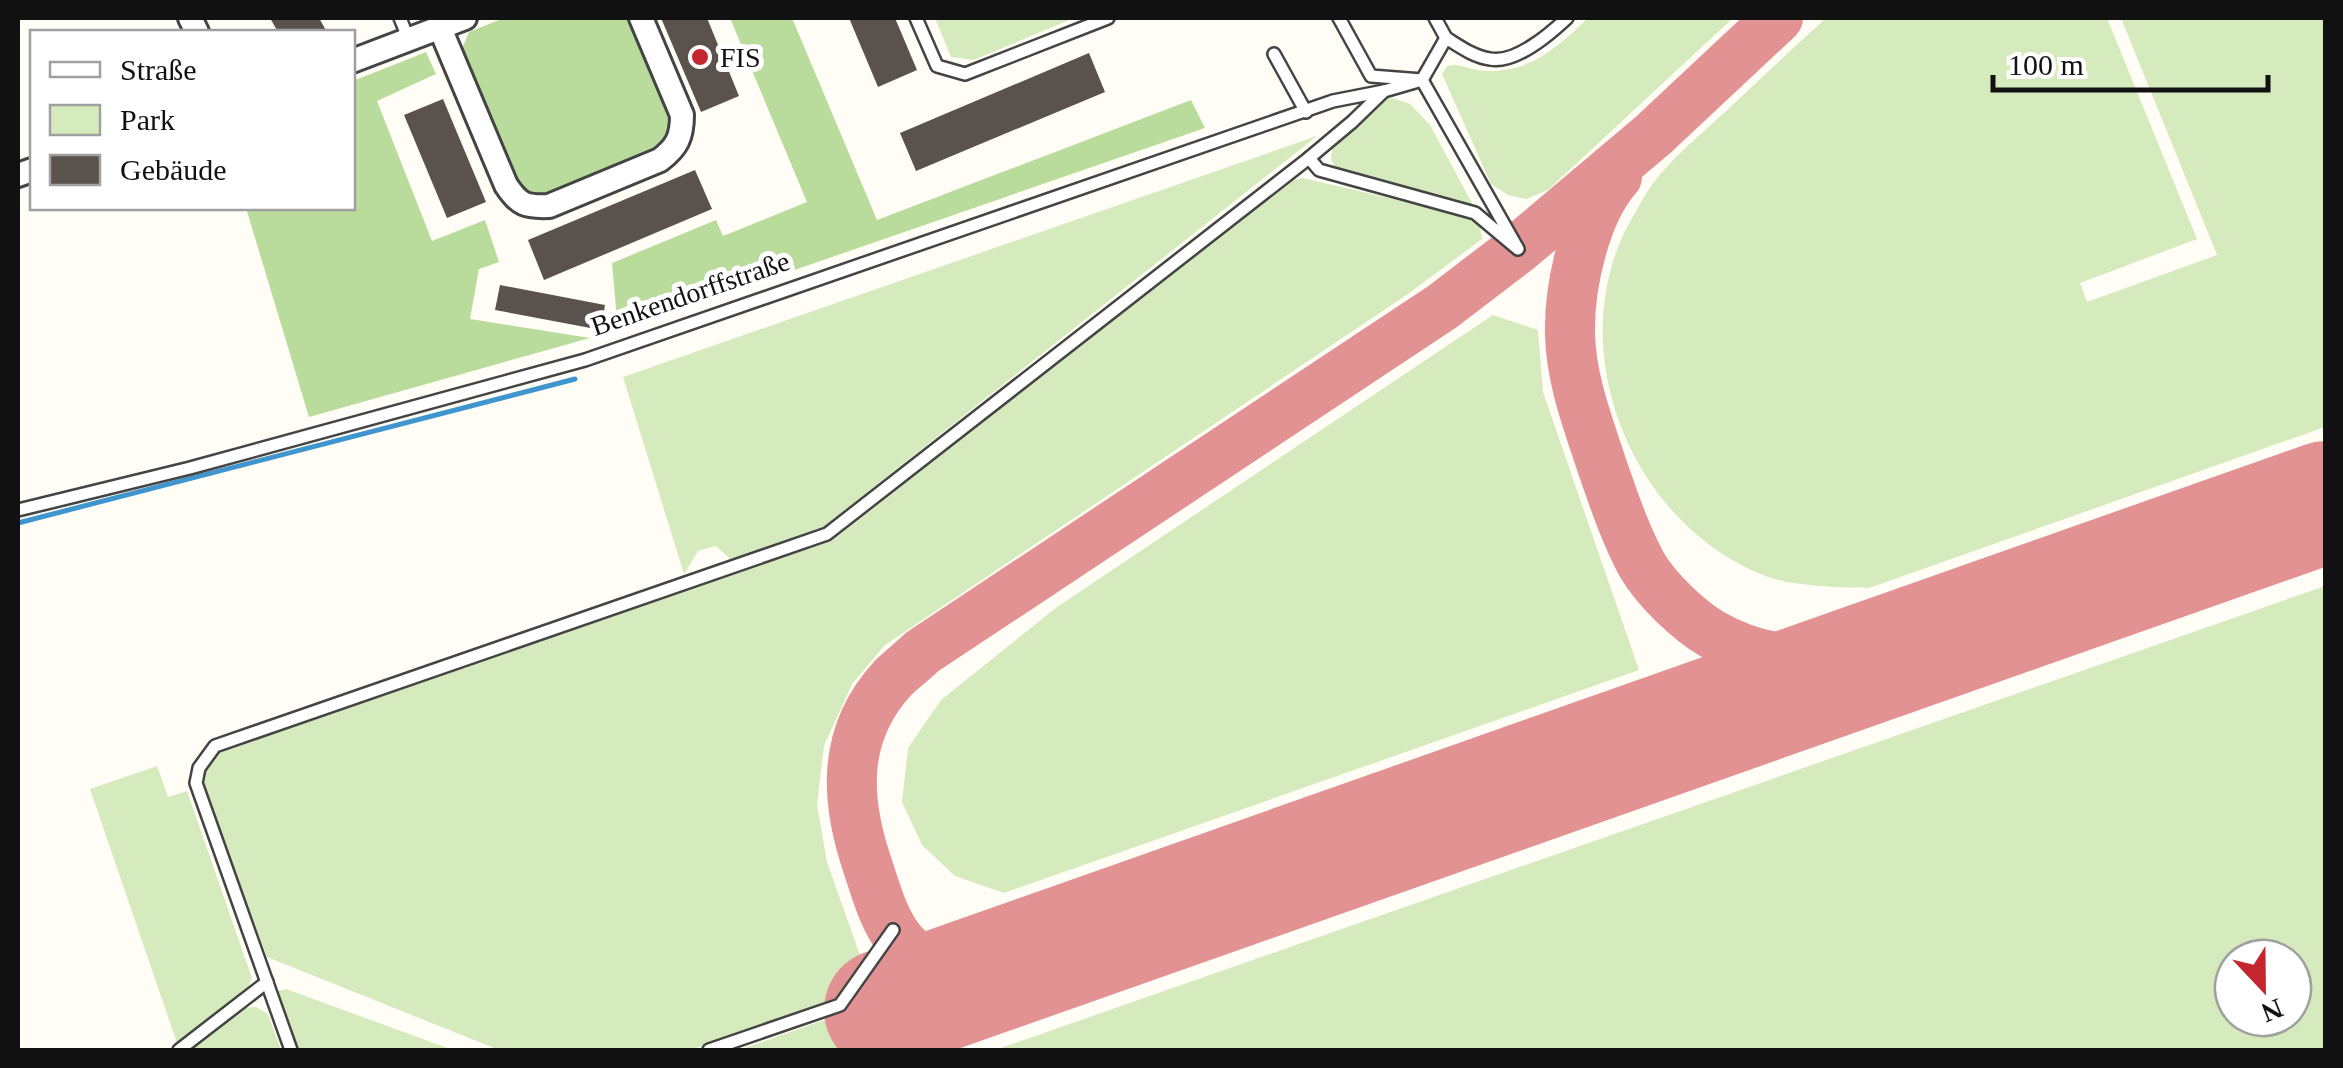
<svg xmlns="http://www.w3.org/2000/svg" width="2343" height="1068" font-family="Georgia,serif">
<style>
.green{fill:#d5ebbd;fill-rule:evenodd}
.forest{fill:#b9dc9c}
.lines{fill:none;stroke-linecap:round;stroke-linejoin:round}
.stream{stroke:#3f96cf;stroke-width:5}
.taxiway{stroke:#e29292;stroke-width:50}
.runway{stroke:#e29292;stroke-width:122}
.building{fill:#5a524d}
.service-casing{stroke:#444;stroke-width:16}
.minor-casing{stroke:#444;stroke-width:28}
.service{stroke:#fff;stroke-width:11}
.minor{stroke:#fff;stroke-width:22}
.poi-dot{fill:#c4262e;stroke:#fff;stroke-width:4}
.labels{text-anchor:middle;stroke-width:10;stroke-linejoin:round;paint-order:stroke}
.poi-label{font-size:28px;fill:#111;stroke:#fff;text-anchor:start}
.street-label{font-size:28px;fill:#111;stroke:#fff}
</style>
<rect width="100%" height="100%" fill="#fffdf5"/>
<g class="green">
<path d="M935,18H1074L974,60L951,57Z"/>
<path d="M1588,18H1733L1548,190L1526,199L1508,195L1491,184L1442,74L1447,66C1462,62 1470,71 1485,71C1532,72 1556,48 1588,18Z"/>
<path d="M1826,18H2107L2197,239L2080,283L2087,302L2217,255L2121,18H2325V427L1869,588C1844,588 1793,586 1771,578C1630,528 1556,342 1635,213C1643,198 1653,181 1665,169C1683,148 1706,130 1726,111C1759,80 1792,49 1826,18Z"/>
<path d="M1392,98L1410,104L1430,125L1473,205L1335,168L1331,158L1333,144L1364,119L1383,99Z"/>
<path d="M1317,136L823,527L730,559L716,546L698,551L684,574L623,377Z"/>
<path d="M1303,178L1470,217L1480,227L1482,239L1408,294L885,645L852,684L824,746L817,804L827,862L861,958L837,999L690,1050H499L267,957L203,786L205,770L219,753L833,540L1288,181Z"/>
<path d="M1493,315L1538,330L1543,392L1639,670L1004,893L955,876L922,845L902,802L908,748L941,700L1057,607Z"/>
<path d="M2325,586V1050H995ZM2233,958H2293V1018H2233Z"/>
<path d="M157,766L168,797L187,791L252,978L246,992L178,1046L90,789Z"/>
<path d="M865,975L893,1050H739L844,1013Z"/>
<path d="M286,989L453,1050H299L278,991Z"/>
<path d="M256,1007L268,1014L281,1050H189L245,1008Z"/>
</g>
<g class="forest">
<path d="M504,18H633L674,117L670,136L656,154L548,198L525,195L510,182L464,71L462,49L469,32Z"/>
<path d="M730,18H792L877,220L1191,100L1205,128L618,331L612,263L716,220L723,236L807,202Z"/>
<path d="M426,52L436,74L377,101L432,241L485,220L499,262L479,269L470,319L590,338L309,417L246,208H352L353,81Z"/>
</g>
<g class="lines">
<path class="stream" d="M18,523L575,379"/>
<g class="taxiway">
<path d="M1617,177C1585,213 1569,286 1570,334C1571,380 1588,423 1602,466C1614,500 1625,534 1642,565C1656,589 1688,620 1712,634C1777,671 1835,662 1904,650"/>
<path d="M962,983C940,971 914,959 899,939C883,918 876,891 868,867C845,800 841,734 893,678C902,669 913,661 922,652L1442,307L1518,249L1653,135L1778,18"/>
</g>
<path class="runway" d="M885,1010L2326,502"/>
</g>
<g class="building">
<path d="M270,18H319L327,32H278Z"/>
<path d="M661,18H707L739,96L701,112Z"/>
<path d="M849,18H895L917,70L878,87Z"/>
<path d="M1089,53L1105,92L916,171L900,133Z"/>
<path d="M443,99L486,202L447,218L404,115Z"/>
<path d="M695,170L712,209L544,280L528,240Z"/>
<path d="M500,285L605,305L601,330L495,310Z"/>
</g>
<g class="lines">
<defs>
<g id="service">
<path d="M400,18L409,40"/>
<path d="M916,18L937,66L965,74L1108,18"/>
<path d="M1435,18L1446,38"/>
<path d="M1274,54L1306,112"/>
<path d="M1309,158L1319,170L1475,213L1518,249L1422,80L1371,76L1339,18"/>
<path d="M18,510L190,468L585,360L1333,101L1384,91"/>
<path d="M179,1050L267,982"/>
<path d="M291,1050L196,783L199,768L215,746L827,534L1309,158L1352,122L1384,91L1422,80L1446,38C1459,46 1474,57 1490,59C1515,64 1550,34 1567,18"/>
<path d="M709,1050L840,1005L893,930"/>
</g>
<g id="minor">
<path d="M190,18L197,32"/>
<path d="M440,28L506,185C519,205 526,207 549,206L660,160C677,147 682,137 682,115L641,18"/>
<path d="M352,61L465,18"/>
<path d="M18,175L32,170"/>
</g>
</defs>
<use href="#service" class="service-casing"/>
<use href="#minor" class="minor-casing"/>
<use href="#service" class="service"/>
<use href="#minor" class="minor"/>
</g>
<circle class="poi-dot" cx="700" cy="57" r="10"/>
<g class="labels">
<g class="poi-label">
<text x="720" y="67">FIS</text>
</g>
<g class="street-label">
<text transform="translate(690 293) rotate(-19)" y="10">Benkendorffstraße</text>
</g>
</g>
<rect width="2343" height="1068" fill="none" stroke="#111111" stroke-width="40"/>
<rect x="30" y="30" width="325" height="180" fill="#ffffff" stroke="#a0a0a0" stroke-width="2.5"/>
<rect x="50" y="62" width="50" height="15" fill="#ffffff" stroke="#a0a0a0" stroke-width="2.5"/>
<text x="120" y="80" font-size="30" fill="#111111">Straße</text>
<rect x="50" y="105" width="50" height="30" fill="#d5ebbd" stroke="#a0a0a0" stroke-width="2.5"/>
<text x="120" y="130" font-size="30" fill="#111111">Park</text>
<rect x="50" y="155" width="50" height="30" fill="#5a524d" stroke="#a0a0a0" stroke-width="2.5"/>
<text x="120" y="180" font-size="30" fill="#111111">Gebäude</text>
<g transform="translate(2263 988) rotate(158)"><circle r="48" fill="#ffffff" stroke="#a0a0a0" stroke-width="2.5"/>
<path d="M0-8L18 38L0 25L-18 38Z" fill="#c4262e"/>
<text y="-15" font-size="28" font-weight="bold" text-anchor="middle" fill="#111111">N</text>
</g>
<path d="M1993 75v15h275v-15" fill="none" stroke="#111111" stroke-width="5"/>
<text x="2008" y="75" font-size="30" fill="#111111" stroke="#ffffff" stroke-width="8" paint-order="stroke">100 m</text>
</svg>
